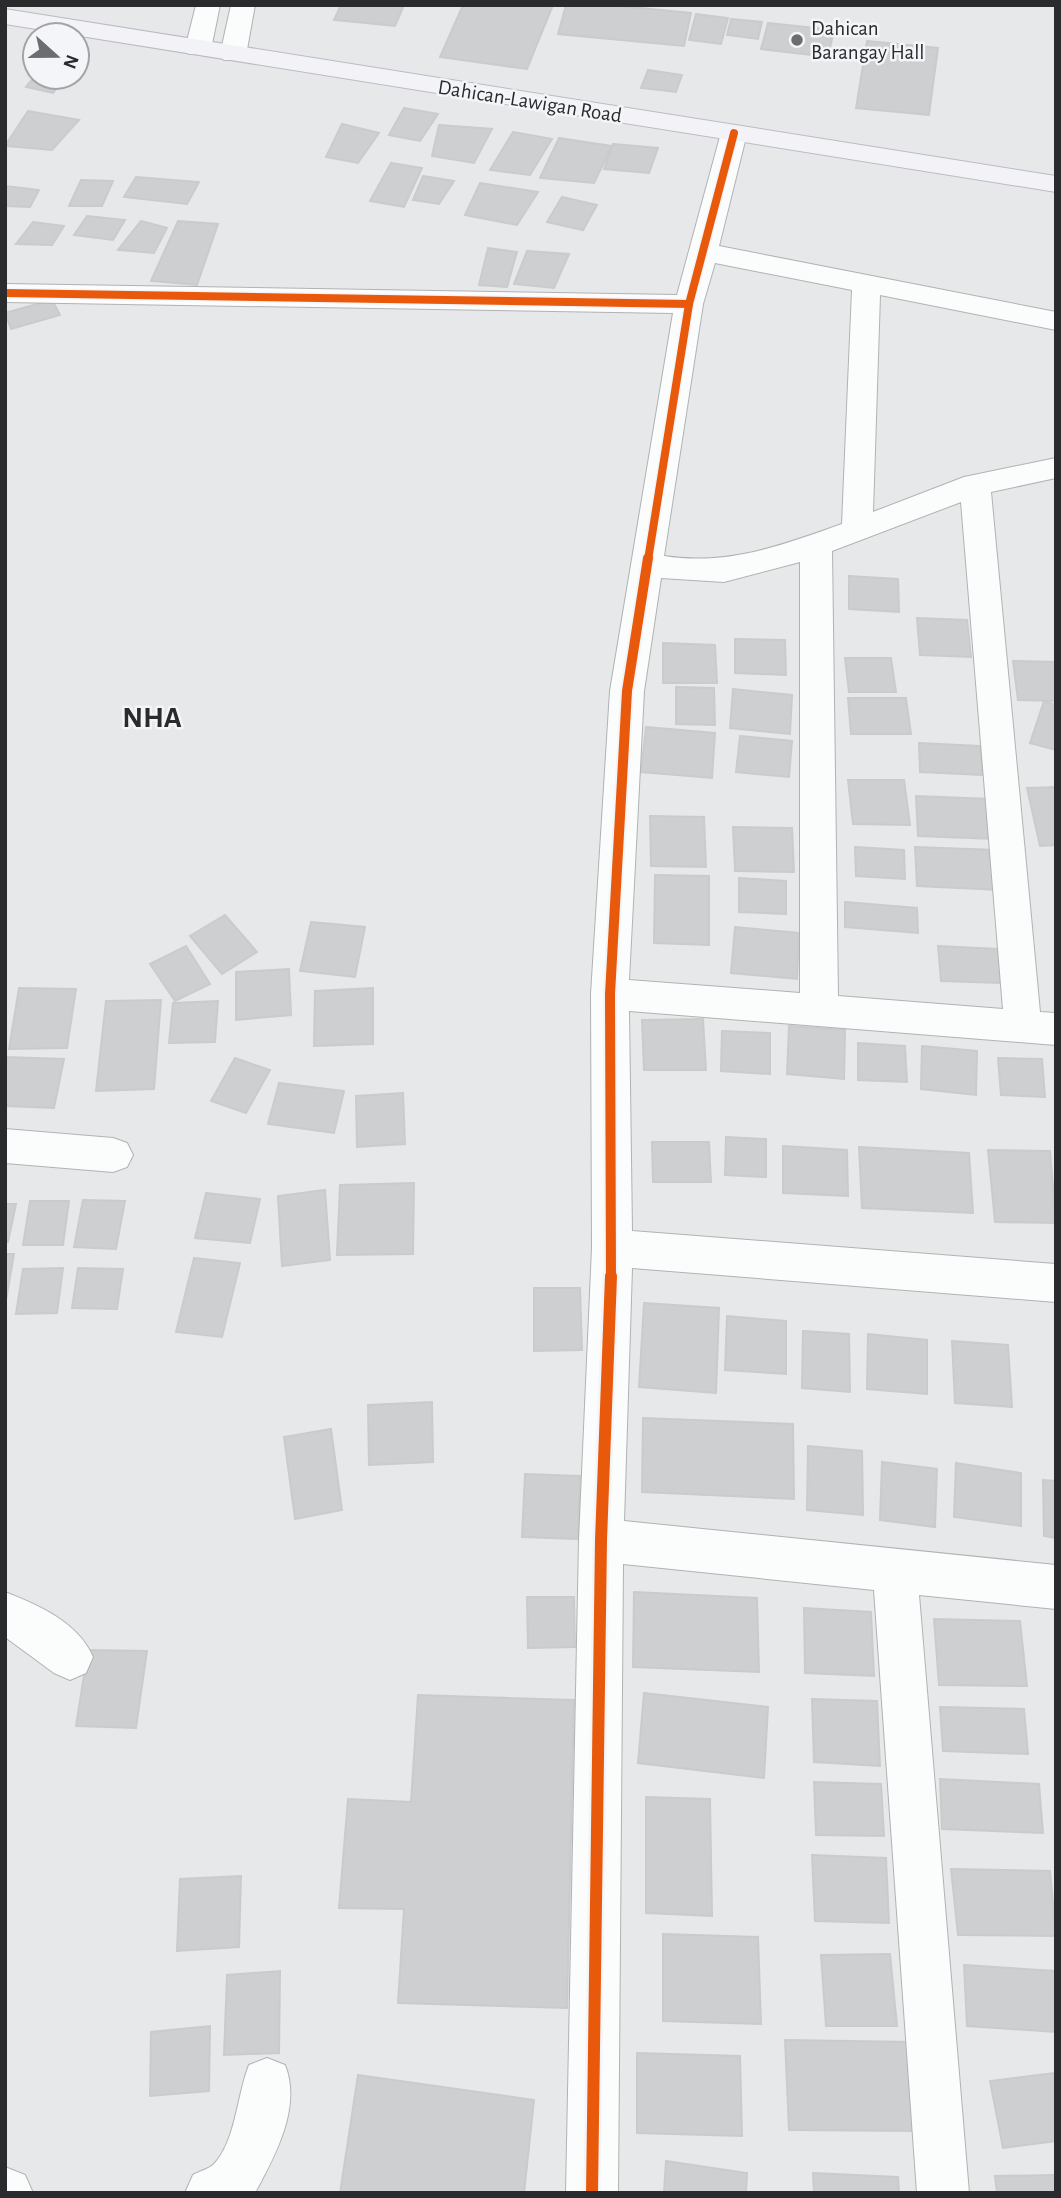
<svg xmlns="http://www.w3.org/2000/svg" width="1061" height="2198" font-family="'Alegreya Sans',sans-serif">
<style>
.building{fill:#cecfd0;stroke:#cacbcc;stroke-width:2}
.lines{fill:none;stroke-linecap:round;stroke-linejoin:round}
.minor-casing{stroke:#b1b2b4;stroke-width:2}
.major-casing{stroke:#bcbbc4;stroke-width:2}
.minor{fill:#fbfcfc;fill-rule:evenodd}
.major{fill:#f3f2f7;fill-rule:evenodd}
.cycleway-far2-casing{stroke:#f4f5f8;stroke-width:11}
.cycleway-far1-casing{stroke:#f4f5f8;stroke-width:14}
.cycleway-casing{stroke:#f4f5f8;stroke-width:17}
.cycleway-far2{stroke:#e8590c;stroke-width:8}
.cycleway-far1{stroke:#e8590c;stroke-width:10}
.cycleway{stroke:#e8590c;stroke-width:12}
.poi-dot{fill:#6c6d6e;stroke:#f4f5f8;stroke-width:2.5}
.labels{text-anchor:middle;stroke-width:5;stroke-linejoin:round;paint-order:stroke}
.far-poi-label{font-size:21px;fill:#2a2b2c;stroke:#f4f5f8;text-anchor:start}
.far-street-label{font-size:21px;fill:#2a2b2c;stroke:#f4f5f8}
.quarter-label{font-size:30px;font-weight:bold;fill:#2a2b2c;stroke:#f4f5f8}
</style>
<rect width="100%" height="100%" fill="#e7e8ea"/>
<g class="building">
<path d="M341,5H404L395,26L334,20Z"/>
<path d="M463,5H553L527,69L440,57Z"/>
<path d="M566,5H610L691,13L684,46L558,34Z"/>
<path d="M696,14L728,18L721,44L689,40Z"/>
<path d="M731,19L762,22L758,39L727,35Z"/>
<path d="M768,23L834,30L828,57L761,49Z"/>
<path d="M867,41L938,48L929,115L856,108Z"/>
<path d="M648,70L682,75L676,92L641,88Z"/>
<path d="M35,76V77H66L53,93L26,87Z"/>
<path d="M404,108L438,114L420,141L389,135Z"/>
<path d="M28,111L79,120L52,150L5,146Z"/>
<path d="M342,124L379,133L358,163L326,157Z"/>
<path d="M439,125L492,129L474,163L432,156Z"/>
<path d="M513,132L552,139L530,175L490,170Z"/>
<path d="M559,138L612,146L594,183L540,178Z"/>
<path d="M613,144L658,148L649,173L604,169Z"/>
<path d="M391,163L422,168L404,207L370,201Z"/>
<path d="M423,176L454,181L439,204L413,200Z"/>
<path d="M136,177L199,182L187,204L124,197Z"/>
<path d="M81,180L113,181L102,206H69Z"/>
<path d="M480,183L538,192L517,225L465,215Z"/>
<path d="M5,186L39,190L30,207L5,206Z"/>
<path d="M562,197L597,205L583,230L547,222Z"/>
<path d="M87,216L125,220L113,240L74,235Z"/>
<path d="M141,221L167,228L154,253L118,250Z"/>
<path d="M178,221L218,224L197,285L151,281Z"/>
<path d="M33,222L64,226L52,245L16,244Z"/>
<path d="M488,248L517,252L507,287L479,285Z"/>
<path d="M527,251L569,254L554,288L514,284Z"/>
<path d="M52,300L60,315L11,329L5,313Z"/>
<path d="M849,576L898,579L899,612L849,609Z"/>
<path d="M917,618L967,620L971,657L920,655Z"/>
<path d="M735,639L785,640L786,675L735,673Z"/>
<path d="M663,643L715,645L717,683H663Z"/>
<path d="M845,658H891L896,692H849Z"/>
<path d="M1013,661L1056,662V701L1018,700Z"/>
<path d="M676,687L714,688L715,725L676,724Z"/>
<path d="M733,689L792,695L790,734L730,728Z"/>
<path d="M848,698H906L911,734H851Z"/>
<path d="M1044,701L1056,705V750L1030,743Z"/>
<path d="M646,727L715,733L712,778L641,772Z"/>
<path d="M740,736L792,741L789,777L736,772Z"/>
<path d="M919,743L980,746L982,775L920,772Z"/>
<path d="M848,780H904L910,825L853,824Z"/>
<path d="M1056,787V845L1040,846L1027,788Z"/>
<path d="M916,796L991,799L994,839L918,836Z"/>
<path d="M650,816L704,817L706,867L651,866Z"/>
<path d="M733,827L792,828L794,872L735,871Z"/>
<path d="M855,847L904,850L905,879L856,876Z"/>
<path d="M915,847L996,850L1000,890L917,886Z"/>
<path d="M655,875L709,876V945L654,943Z"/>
<path d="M739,878L786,881V914L739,912Z"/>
<path d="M845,902L917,908L918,933L845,927Z"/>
<path d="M225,915L257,952L222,974L190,936Z"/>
<path d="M311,922L365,927L355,977L300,971Z"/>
<path d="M735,927L799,933L797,979L731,973Z"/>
<path d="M186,946L210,984L175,1001L150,964Z"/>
<path d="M938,946L998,949L1001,983L941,981Z"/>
<path d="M289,969L291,1015L236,1020V972Z"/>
<path d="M19,988L76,989L67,1048L9,1049Z"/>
<path d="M373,988V1044L314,1046L315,991Z"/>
<path d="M161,1000L154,1089L96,1091L106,1001Z"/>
<path d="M218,1001L215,1042L169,1043L173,1003Z"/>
<path d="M703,1019L706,1070H644L642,1020Z"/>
<path d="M789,1026L845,1030L844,1079L787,1074Z"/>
<path d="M722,1031L770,1033V1074L721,1071Z"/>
<path d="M858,1043L905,1046L907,1082L858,1080Z"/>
<path d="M922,1046L977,1051L976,1095L921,1089Z"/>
<path d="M5,1057L64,1059L54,1108L5,1106Z"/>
<path d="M235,1058L270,1070L246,1113L211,1101Z"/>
<path d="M998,1058L1042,1059L1045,1097L1001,1095Z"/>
<path d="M279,1083L344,1091L334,1133L268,1124Z"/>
<path d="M403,1093L405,1144L357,1147L356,1096Z"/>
<path d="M726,1137L766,1139V1177L725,1175Z"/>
<path d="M652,1142H709L711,1182H653Z"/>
<path d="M783,1146L847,1150L848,1196L783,1193Z"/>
<path d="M859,1147L969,1153L973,1213L862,1208Z"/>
<path d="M988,1150L1050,1151L1056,1223L995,1222Z"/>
<path d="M414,1183L413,1254L337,1255L340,1185Z"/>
<path d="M325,1190L330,1260L282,1266L278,1196Z"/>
<path d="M206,1193L260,1199L250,1243L195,1238Z"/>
<path d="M83,1200L125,1201L116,1249L74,1247Z"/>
<path d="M30,1201H69L63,1245H23Z"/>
<path d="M5,1204H16L8,1242H5Z"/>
<path d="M5,1254H14L5,1306Z"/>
<path d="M194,1258L240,1263L222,1337L176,1332Z"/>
<path d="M63,1268L57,1313L16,1314L23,1269Z"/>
<path d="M78,1268L123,1269L117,1309L72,1308Z"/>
<path d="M534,1288H580L582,1350L534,1351Z"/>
<path d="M644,1303L719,1308L716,1393L639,1387Z"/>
<path d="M727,1316L786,1321V1374L725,1370Z"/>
<path d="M803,1331L849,1334L850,1392L802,1388Z"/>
<path d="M868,1334L927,1340V1394L867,1389Z"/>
<path d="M952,1341L1008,1345L1012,1407L955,1403Z"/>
<path d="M432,1402L433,1462L369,1465L368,1405Z"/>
<path d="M643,1418L793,1424L794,1499L642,1492Z"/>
<path d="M331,1429L342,1510L295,1519L284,1437Z"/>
<path d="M808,1446L862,1451L863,1515L807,1510Z"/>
<path d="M882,1462L937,1469L935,1527L880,1520Z"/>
<path d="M956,1463L1021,1473V1526L954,1517Z"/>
<path d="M525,1474L580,1476L578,1539L522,1537Z"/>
<path d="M1043,1480L1056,1481V1538L1044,1536Z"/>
<path d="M634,1592L757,1598L759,1672L633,1667Z"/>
<path d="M527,1597H574L575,1647L528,1648Z"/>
<path d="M804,1608L871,1612L874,1676L805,1673Z"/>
<path d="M934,1619L1020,1621L1027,1686L939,1685Z"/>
<path d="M88,1650L147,1651L136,1728L76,1726Z"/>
<path d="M644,1693L768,1707L764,1778L638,1763Z"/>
<path d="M418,1695L574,1700L567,2008L398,2003L404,1909L339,1908L348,1799L411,1802Z"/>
<path d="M812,1699L877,1701L880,1766L814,1762Z"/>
<path d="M940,1707L1024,1709L1028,1754L943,1751Z"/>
<path d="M940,1779L1039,1784L1043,1833L942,1829Z"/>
<path d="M814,1782L881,1784L884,1836L816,1835Z"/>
<path d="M646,1797L710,1799L712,1916L646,1913Z"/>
<path d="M812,1855L886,1858L889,1923L815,1921Z"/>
<path d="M951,1869L1050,1871L1056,1936L958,1935Z"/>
<path d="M241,1876L239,1947L177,1951L180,1879Z"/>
<path d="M663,1934L758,1937L761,2024L663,2021Z"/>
<path d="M890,1954L897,2026H826L821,1955Z"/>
<path d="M964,1965L1056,1971V2032L967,2026Z"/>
<path d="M280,1971L279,2053L224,2055L227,1975Z"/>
<path d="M210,2026L209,2091L150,2096L151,2032Z"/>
<path d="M785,2040L912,2042L919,2131L789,2130Z"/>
<path d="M637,2053L740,2056L742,2136L637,2133Z"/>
<path d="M1056,2073V2141L1003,2148L990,2081Z"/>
<path d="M358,2075L534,2100L524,2193H340Z"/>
<path d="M666,2161L747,2173L746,2193H664Z"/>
<path d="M813,2173L898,2177L899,2193H814Z"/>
<path d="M1056,2175V2193H997L995,2176Z"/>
</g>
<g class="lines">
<defs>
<g id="minor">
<path d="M196,5H220L211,49L207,54H189L185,49Z"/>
<path d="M231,5H255L246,55L242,60H224L220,55Z"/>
<path d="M734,125L743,127L747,133L719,246L1056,312V330L880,295L873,512L964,477L1056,458V478L991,492L1040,1012L1056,1013V1045L629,1011L632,1231L1056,1264V1302L632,1268L624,1521L1056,1565V1609L919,1595L969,2193H917L874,1590L623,1564L618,2193H566L579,1540L592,1248L591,994L610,691L673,313L5,302V284L677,295L721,133L725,127ZM715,263L852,290L842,524C783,545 728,566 664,556L703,304ZM961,502L1003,1009L838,996L832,551ZM800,562V993L629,980L644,691L661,578L724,582Z"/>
<path d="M5,1129L113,1138L127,1143L133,1155L127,1167L113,1172L5,1163Z"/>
<path d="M5,1592C38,1605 78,1622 93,1657L86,1673L70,1680L54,1673L5,1637Z"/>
<path d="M267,2058L285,2065C302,2107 275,2156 255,2193H185L193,2175C198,2172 208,2169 213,2165C236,2142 237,2094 249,2065Z"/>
<path d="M5,2167L25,2175L33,2193H5Z"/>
</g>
<path id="major" d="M5,9L1056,176V192L5,24Z"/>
</defs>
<use href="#minor" class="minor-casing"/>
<use href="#major" class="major-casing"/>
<use href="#minor" class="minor"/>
<use href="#major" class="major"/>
<defs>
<g id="cycleway-far2">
<path d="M5,293L689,304"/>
<path d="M648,560L689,304L734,133"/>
</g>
<path id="cycleway-far1" d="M611,1278L610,994L627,691L648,558"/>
<path id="cycleway" d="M592,2193L601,1540L611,1276"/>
</defs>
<use href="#cycleway-far2" class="cycleway-far2-casing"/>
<use href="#cycleway-far1" class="cycleway-far1-casing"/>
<use href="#cycleway" class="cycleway-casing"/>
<use href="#cycleway-far2" class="cycleway-far2"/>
<use href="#cycleway-far1" class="cycleway-far1"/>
<use href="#cycleway" class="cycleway"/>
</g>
<circle class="poi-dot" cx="797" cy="40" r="7"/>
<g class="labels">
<g class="far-poi-label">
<text x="811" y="35">Dahican<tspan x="811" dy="24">Barangay Hall</tspan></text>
</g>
<g class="far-street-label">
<text transform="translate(530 101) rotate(9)" y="7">Dahican-Lawigan Road</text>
</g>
<g class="quarter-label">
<text x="152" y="727">NHA</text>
</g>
</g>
<rect width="1061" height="2198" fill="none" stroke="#2a2b2c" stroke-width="14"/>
<g transform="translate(56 56) rotate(111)"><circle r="33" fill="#f4f5f8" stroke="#a3a4a6" stroke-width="2"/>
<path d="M0-5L12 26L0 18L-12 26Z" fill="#6c6d6e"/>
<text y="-10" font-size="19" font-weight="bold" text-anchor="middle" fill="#2a2b2c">N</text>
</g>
</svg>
